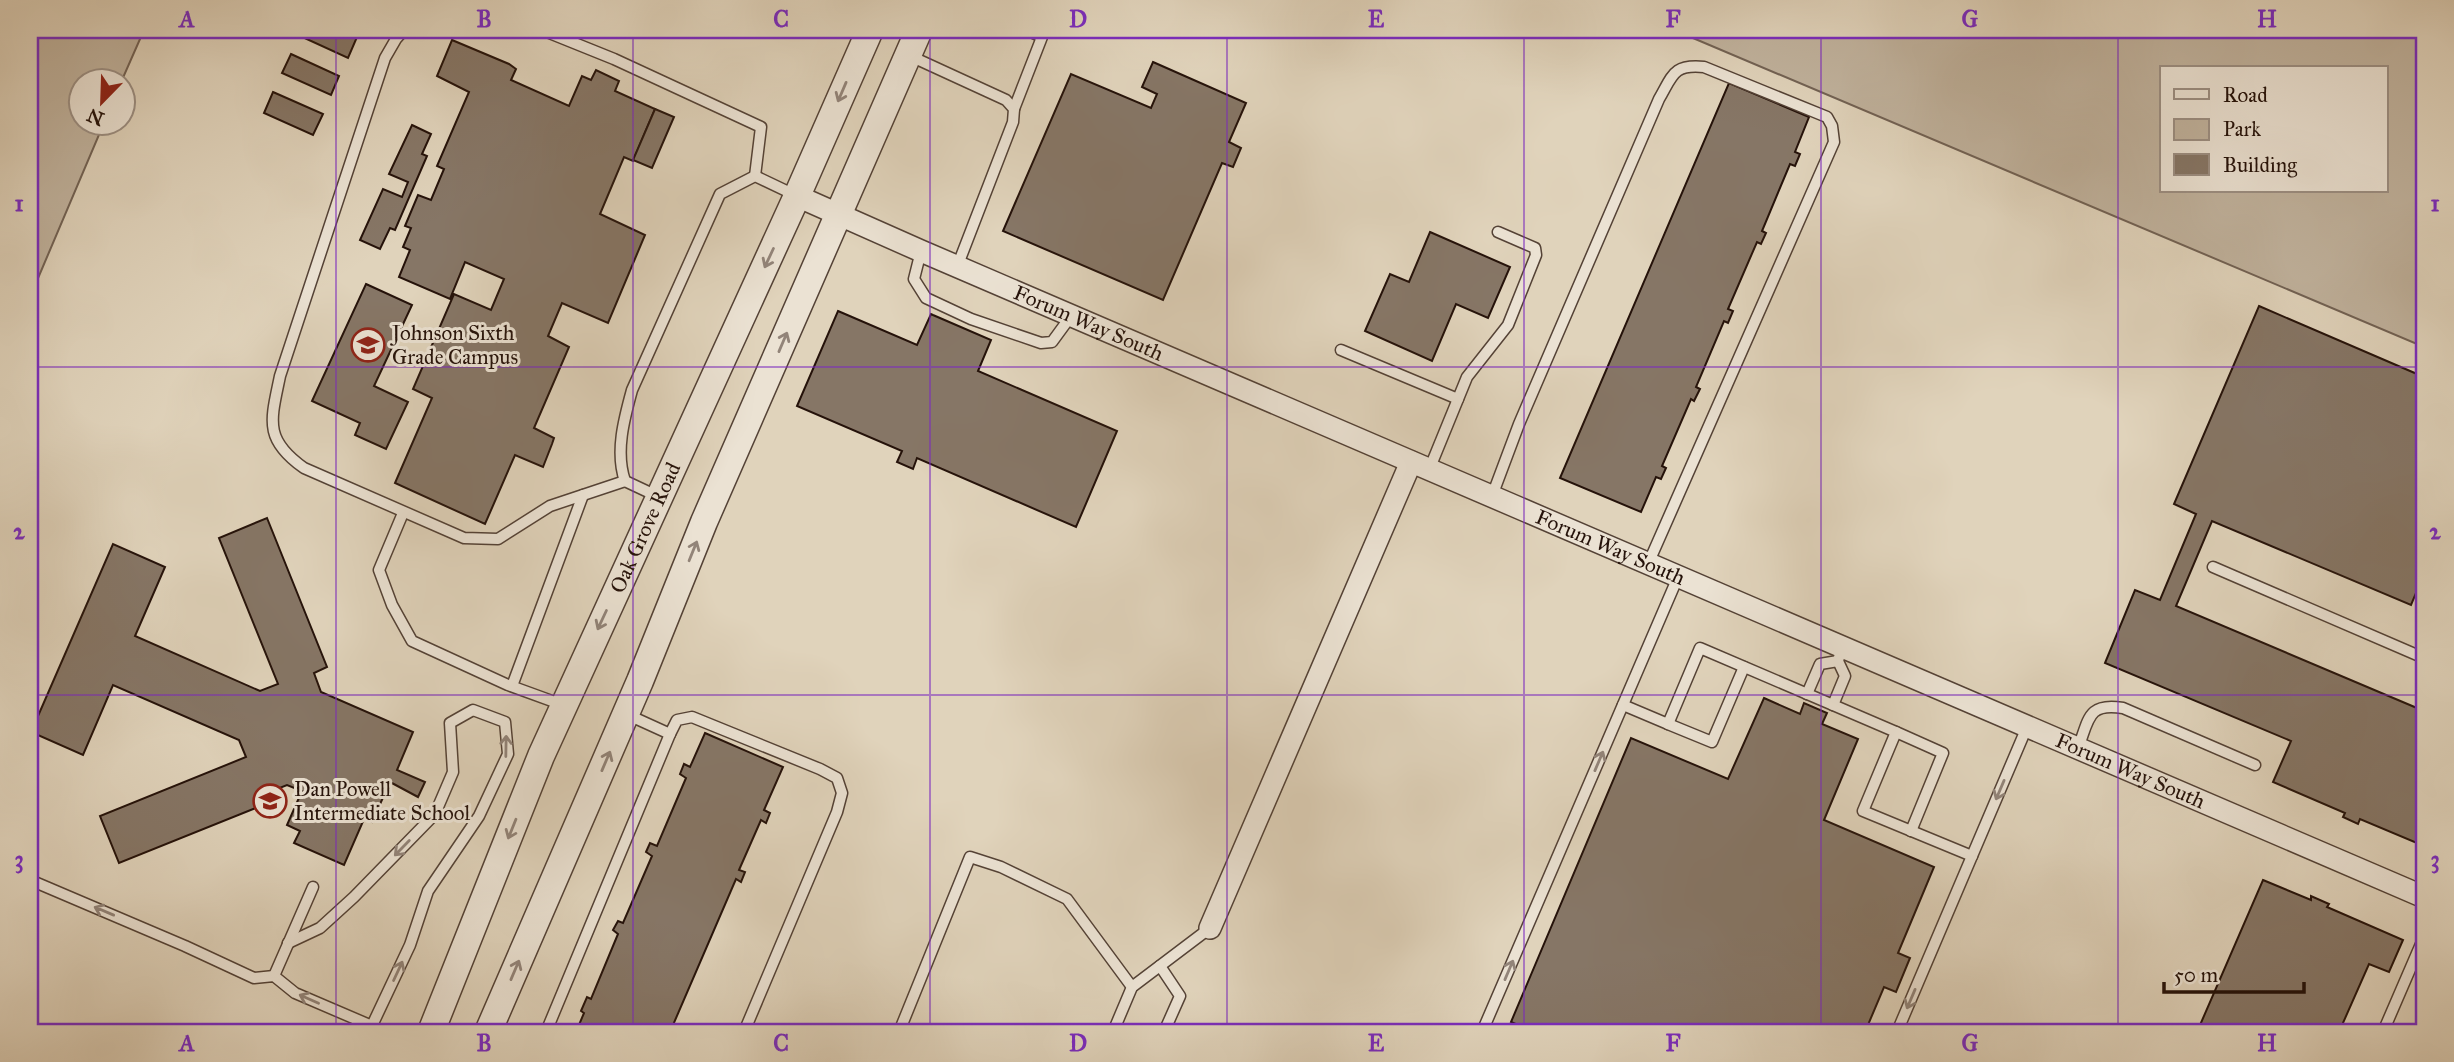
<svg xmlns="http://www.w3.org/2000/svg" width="2454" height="1062" font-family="'IM FELL Great Primer',serif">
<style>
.green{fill:#c0b29d;stroke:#726254;stroke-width:2;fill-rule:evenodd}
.building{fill:#867666;stroke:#25120a;stroke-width:2}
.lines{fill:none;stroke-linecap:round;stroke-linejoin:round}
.service-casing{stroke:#544236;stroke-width:13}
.minor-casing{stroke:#544236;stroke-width:24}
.tertiary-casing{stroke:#544236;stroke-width:29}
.service{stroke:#ebe2d3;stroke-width:10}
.minor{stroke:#ebe2d3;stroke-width:21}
.tertiary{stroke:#ebe2d3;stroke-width:26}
.oneway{stroke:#928479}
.grid{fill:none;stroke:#7b2cbf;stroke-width:2;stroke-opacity:0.55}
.labels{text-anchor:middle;stroke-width:6;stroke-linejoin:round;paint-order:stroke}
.street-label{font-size:21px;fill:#25120a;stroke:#ebe2d3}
.poi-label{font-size:21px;fill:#25120a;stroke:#ebe2d3;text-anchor:start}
.neatline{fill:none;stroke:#7b2cbf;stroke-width:2.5}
.grid-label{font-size:23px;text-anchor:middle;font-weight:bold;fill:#7b2cbf}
</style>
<rect width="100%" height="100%" fill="#e0d3bb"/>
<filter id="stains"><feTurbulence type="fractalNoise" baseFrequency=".00286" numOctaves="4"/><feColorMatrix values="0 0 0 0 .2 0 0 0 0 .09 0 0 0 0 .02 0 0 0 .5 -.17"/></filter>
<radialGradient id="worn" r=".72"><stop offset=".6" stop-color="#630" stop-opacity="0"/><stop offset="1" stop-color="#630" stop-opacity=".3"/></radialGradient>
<g class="green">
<path d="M30,30H144L122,80H80V122L104,123L30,297Z"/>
<path d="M1674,30H2424V347ZM2162,68H2386V191H2162Z"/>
</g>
<g class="building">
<path d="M301,30H340L357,37L348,58L298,35Z"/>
<path d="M452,40L509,64L516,69L511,80L569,106L582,76L591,80L596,70L619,81L615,91L655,109L633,161L624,157L600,214L645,235L608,323L562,303L548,336L569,347L534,428L554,438L552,444L543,467L515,455L485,524L395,483L432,398L413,389L454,294L491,310L504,279L465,262L450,299L399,277L410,250L403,247L411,228L405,226L418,195L431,200L444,169L437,166L469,92L437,76Z"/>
<path d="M291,54L339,76L331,95L282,73Z"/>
<path d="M1153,62L1246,103L1229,142L1241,148L1233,167L1222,163L1163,300L1003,231L1071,74L1151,108L1157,94L1142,87Z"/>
<path d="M1729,83L1809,117L1795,152L1800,154L1795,166L1790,164L1762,231L1766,233L1761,244L1757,242L1728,309L1733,311L1728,323L1724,321L1696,387L1700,389L1694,401L1691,399L1662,466L1666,468L1661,479L1656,477L1641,512L1560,478Z"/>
<path d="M273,92L323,114L313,135L264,113Z"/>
<path d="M655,109L674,117L652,168L633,160Z"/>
<path d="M412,125L431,134L422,154L427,156L395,230L390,228L380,249L360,240L383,189L402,197L408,182L389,174Z"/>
<path d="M1430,232L1510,267L1488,318L1456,304L1432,361L1365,331L1390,274L1409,282Z"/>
<path d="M366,284L412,305L374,386L408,402L386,449L355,435L360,423L312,401Z"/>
<path d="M2259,306L2424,377V574L2411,605L2212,521L2176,606L2424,711V846L2360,819L2358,824L2343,817L2345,813L2273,782L2291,741L2105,663L2135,590L2160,600L2196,514L2174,504Z"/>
<path d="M838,311L917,345L931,314L933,315L991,340L978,371L1117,431L1076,527L917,458L913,469L897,462L902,451L797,406Z"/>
<path d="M267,518L327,667L314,673L321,692L413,732L397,770L425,782L418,797L390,782L372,822L364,819L344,865L294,843L300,831L287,825L302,791L287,785L264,794L268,803L119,863L100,816L246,757L239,740L113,685L83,755L31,732L113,544L165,567L135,636L260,691L278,684L219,538Z"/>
<path d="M1764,698L1800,714L1804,703L1827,713L1822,724L1858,739L1824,820L1934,867L1898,953L1910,958L1896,992L1884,987L1865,1032H1535L1511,1022L1631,738L1728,779Z"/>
<path d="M705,733L783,767L764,810L770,813L766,823L761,820L739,870L745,872L741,882L736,879L670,1032H576L584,1013L581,1011L587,997L591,999L618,934L613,930L618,921L623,923L652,856L646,852L650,843L657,846L686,778L680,774L684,764L690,767Z"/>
<path d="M2263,880L2311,900V896L2329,904L2327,907L2403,940L2389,972L2369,964L2339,1032H2197Z"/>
</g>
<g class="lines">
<defs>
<g id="service">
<path d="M404,30L396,39L385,58L280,376C271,420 263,439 304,468L464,538L498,539L550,506L625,481"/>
<path d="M542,30L614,59L761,127L755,176"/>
<path d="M908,55L1006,100L1014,109L1013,122L957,267"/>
<path d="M1014,109L1042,37L1027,30"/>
<path d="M921,251L914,279L926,298L971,319L1041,343L1052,342L1071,316"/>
<path d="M1341,350L1458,399"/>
<path d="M1429,470L1467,377L1508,325L1536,255L1535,248L1498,232"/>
<path d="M1492,496L1519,424L1659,99C1673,75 1673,64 1704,67L1827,117L1832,126L1834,142L1648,564"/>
<path d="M659,497L625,481C615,452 624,419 632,390L720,194L755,176L797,196"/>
<path d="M403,513L379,570L392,605L412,641L508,685L563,705"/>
<path d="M2213,567L2424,658"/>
<path d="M512,686L583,495"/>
<path d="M1807,694L1820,664L1838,661"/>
<path d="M1623,705L1668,724L1700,648L1896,732L1863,811L1972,856"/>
<path d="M1833,705L1845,676L1838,661L1842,647"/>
<path d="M626,714L670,734L677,720L692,717L820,769L837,778L842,793L837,812L744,1032"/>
<path d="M1668,724L1712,742L1744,667"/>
<path d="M1896,732L1943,753L1911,831"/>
<path d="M2078,748C2089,720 2087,702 2123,708L2255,765"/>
<path d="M30,880L185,946L254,978L274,976L295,993L372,1026"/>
<path d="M288,943L320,928L354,897L435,814L453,772L450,723L473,710L505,722L508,754L479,816L428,891L410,945L369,1032"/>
<path d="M1160,966L1180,996L1164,1032"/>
<path d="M274,976L313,887"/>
<path d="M546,1032L670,734"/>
<path d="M899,1032L970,857L1001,867L1067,899L1132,987"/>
<path d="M1113,1032L1132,987L1210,928"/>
<path d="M1482,1032L1678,577"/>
<path d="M1897,1032L2027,727"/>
<path d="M2383,1032L2424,937"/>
</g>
<g id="minor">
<path id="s1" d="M797,196L921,251L2424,897"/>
<path d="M1210,928L1411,462"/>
</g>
<g id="tertiary">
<path id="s2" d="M431,1032L541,756L797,196L870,30"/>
<path d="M488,1032L640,681L704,522L919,30"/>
</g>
</defs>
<use href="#service" class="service-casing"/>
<use href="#minor" class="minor-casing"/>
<use href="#tertiary" class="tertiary-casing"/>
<use href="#service" class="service"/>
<use href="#minor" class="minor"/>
<use href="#tertiary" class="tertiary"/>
</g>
<defs><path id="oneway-shaft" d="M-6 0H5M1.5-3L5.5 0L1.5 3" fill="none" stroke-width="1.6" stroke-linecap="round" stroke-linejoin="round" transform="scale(1.75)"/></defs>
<g class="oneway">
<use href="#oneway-shaft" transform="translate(842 92) rotate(113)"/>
<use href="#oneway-shaft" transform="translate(769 258) rotate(115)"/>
<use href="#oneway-shaft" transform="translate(783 342) rotate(-67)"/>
<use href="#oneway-shaft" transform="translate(693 551) rotate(-68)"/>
<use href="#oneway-shaft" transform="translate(602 620) rotate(115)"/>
<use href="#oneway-shaft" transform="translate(506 746) rotate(-89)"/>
<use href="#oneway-shaft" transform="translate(606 761) rotate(-67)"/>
<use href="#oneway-shaft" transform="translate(1599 761) rotate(-67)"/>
<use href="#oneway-shaft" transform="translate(2000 790) rotate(113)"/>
<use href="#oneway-shaft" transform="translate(512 829) rotate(112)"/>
<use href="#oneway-shaft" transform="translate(402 848) rotate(134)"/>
<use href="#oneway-shaft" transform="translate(104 911) rotate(-157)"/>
<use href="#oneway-shaft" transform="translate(515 970) rotate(-67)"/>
<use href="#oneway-shaft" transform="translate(1509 970) rotate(-67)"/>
<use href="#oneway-shaft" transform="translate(398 971) rotate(-65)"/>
<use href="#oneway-shaft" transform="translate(309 999) rotate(-156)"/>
<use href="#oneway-shaft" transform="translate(1911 999) rotate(113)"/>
</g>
<path class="grid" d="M336,30V1032M633,30V1032M930,30V1032M1227,30V1032M1524,30V1032M1821,30V1032M2118,30V1032M30,367H2424M30,695H2424"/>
<defs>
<symbol id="school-ring" viewBox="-11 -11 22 22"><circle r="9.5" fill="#ebe2d3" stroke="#8f2418" stroke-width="1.5"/><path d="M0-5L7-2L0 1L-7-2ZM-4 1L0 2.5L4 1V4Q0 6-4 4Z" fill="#8f2418"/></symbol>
</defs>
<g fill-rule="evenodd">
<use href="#school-ring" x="349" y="326" width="38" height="38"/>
<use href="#school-ring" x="251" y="782" width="38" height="38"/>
</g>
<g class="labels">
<g class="street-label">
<text dy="7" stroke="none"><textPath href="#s1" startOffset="318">Forum Way South</textPath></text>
<text dy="7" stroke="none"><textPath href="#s2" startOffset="548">Oak Grove Road</textPath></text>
<text dy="7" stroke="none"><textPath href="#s1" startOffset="886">Forum Way South</textPath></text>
<text dy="7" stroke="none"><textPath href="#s1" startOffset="1452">Forum Way South</textPath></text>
</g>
<g class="poi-label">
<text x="392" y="340">Johnson Sixth<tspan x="392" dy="24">Grade Campus</tspan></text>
<text x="294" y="796">Dan Powell<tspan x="294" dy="24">Intermediate School</tspan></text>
</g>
</g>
<rect width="2454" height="1062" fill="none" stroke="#e0d3bb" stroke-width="77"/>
<rect x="2160" y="66" width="228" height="126" fill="#ebe2d3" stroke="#9c8f83" stroke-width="2"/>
<rect x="2174" y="89" width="35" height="10" fill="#ebe2d3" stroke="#9c8f83" stroke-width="2"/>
<text x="2223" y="102" font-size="21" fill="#25120a">Road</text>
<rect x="2174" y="119" width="35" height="21" fill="#c0b29d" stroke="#9c8f83" stroke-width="2"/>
<text x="2223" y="136" font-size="21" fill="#25120a">Park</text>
<rect x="2174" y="154" width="35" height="21" fill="#867666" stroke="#9c8f83" stroke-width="2"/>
<text x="2223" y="172" font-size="21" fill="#25120a">Building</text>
<g transform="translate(102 102) rotate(203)"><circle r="33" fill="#ebe2d3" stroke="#9c8f83" stroke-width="2"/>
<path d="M0-5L12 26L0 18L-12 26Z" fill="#8f2418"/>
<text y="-10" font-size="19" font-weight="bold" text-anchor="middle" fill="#25120a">N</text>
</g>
<path d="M2164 982v10h140v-10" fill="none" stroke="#25120a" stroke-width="3.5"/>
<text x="2174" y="982" font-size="21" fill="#25120a" stroke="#ebe2d3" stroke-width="5" paint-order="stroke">50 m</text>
<rect x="38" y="38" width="2378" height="986" class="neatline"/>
<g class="grid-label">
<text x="187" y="27">A</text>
<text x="484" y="27">B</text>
<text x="781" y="27">C</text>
<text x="1078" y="27">D</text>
<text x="1376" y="27">E</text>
<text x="1673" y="27">F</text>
<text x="1970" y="27">G</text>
<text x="2267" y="27">H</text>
<text x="19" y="211">1</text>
<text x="2435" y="211">1</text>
<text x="19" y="539">2</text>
<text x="2435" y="539">2</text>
<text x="19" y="867">3</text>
<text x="2435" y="867">3</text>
<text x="187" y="1051">A</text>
<text x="484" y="1051">B</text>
<text x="781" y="1051">C</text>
<text x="1078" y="1051">D</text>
<text x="1376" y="1051">E</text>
<text x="1673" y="1051">F</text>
<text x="1970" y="1051">G</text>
<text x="2267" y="1051">H</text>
</g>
<rect width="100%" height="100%" filter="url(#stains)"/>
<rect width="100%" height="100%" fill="url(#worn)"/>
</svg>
